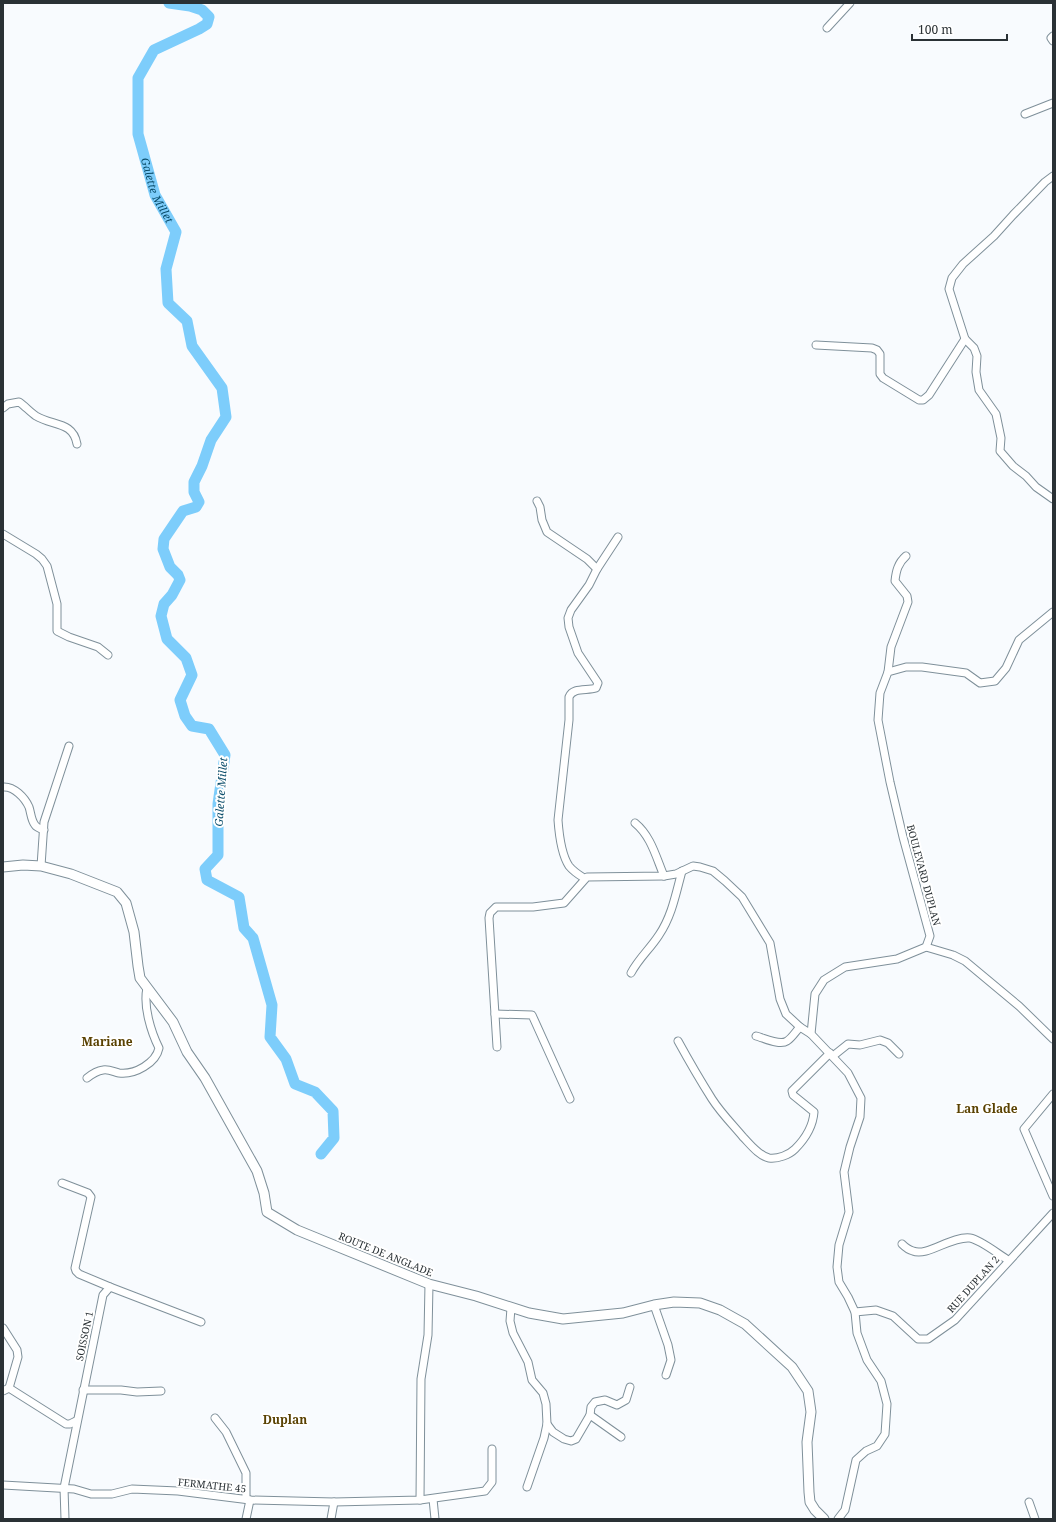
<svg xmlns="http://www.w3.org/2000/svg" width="1056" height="1522" font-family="'Noto Serif',serif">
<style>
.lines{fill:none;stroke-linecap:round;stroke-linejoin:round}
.river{stroke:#7dcdfb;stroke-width:11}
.street-casing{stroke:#7f909a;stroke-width:9}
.secondary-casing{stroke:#7f909a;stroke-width:11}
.street{stroke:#fff;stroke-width:7}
.secondary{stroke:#fff;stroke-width:9}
.labels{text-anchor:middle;stroke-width:4;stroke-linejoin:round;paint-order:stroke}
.street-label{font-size:10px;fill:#2a3135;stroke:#fff}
.water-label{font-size:11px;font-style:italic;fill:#0a4d6b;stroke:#fff}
.quarter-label{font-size:12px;font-weight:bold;fill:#5a4202;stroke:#fff}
</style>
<rect width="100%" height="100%" fill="#f8fbfe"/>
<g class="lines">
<path class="river" id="s1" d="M169,3L190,6L202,10L209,17L207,24L199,29L154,50L138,78V134L155,195L176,232L166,269L168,303L187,321L192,346L222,388L226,417L211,440L202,466L194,482V492L199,502L196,507L183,511L164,539L163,549L170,567L178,575L180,580L172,595L164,604L161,616L167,639L186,658L192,675L180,700L185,716L192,726L209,729L225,755L218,804V855L205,869L207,880L239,897L244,928L253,938L272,1005L270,1037L286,1059L295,1084L315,1092L333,1111L334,1138L321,1154"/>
<defs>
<g id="street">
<path d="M827,28L850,3"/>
<path d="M1053,36L1051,38L1053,41"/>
<path d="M1025,114L1053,103"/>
<path d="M1053,176L1045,182L1013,215L994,236L963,264L952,278L949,289L965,339L974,348L977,356L976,372L979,390L996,414L1001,438L1000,451L1013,466L1026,476L1036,487L1053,499"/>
<path d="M816,345L872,348L877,350L880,354V374L883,378L919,400H923L929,395L965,339"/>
<path d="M3,408L8,404L19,402C25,406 30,412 36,416C52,426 73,421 77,444"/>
<path d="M537,501L540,507L542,520L547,532L587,559L597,569"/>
<path d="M3,534L36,554L42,559L47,566L57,604V631L69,637L98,647L108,655"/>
<path d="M888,672L891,647L908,602L907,596L895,581C896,571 898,563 906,556"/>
<path d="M3,787C14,786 25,798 29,807C31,813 31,820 35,825C37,828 41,829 44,830"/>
<path d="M635,823C651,836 656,857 664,876"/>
<path d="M41,866L44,822L69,746"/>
<path d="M584,878C579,875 573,871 569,866C561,854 559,834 558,820L569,720V697C573,687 587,691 596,688L598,683L578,653L569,627L568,618L571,610L589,585L597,569L618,537"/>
<path d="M926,947L953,955L965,961L1019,1006L1053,1039"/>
<path d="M631,973C639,958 650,949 659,935C672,916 676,893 682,871"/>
<path d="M495,1014L532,1015L570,1099"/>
<path d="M756,1036C764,1038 780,1046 787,1041C792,1038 796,1031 800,1027"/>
<path d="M678,1041C689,1061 700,1080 712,1099C721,1113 733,1125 743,1137C750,1144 759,1156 769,1158C778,1159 789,1155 795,1149C805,1139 813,1126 814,1112L793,1095L792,1091L830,1053"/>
<path d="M497,1047L489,918L490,913L496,907H533L564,903L587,877L664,876L676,874L693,866L700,867L713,871L725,881L742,897L770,943L780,999L786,1014L800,1027L811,1034"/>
<path d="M833,1056L848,1044L860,1045L880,1040L888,1043L899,1054"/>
<path d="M87,1078C92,1074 96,1071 103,1070C109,1069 114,1072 119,1073C135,1075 156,1063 159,1048C151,1032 143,1006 147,988"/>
<path d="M1053,1094L1024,1129L1053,1196"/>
<path d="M62,1183L88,1193L91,1197L75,1268L76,1271L79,1274L110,1287"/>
<path d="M902,1244C905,1247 909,1250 913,1251C927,1257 951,1236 970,1238C981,1240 998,1254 1008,1260"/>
<path d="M654,1305L668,1345L671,1360L666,1375"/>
<path d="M511,1308L510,1321L513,1333L528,1362L532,1380L543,1393L546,1404L547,1424L544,1438L527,1487"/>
<path d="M855,1312L876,1310L893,1316L918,1339H928L955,1320L1053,1213"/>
<path d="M3,1328L17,1350L18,1357L9,1388"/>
<path d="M83,1390H121L137,1392L161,1391"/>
<path d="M3,1391L9,1388L66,1424H70L76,1421"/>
<path d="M590,1415L621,1437"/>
<path d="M215,1418L226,1432L246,1473V1499"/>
<path d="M547,1424L553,1432L564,1439L571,1441L576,1439L590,1415L591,1407L595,1402L605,1400L617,1405L626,1400L630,1387"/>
<path d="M3,1485L74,1489L91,1494H112L132,1489L178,1491L250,1500L334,1502L420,1500L485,1491L492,1482V1449"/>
<path d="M433,1499L435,1519"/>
<path d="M420,1500L421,1379L428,1335L429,1284"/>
<path d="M1029,1502L1035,1519"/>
<path d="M65,1519L64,1488L103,1295L110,1287L201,1322"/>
<path d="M246,1519L250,1500"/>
<path d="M331,1519L334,1502"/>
<path d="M838,1519L845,1510L856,1460L866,1451L877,1446L885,1434L887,1404L881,1381L867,1360L857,1333L855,1312L848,1297L839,1282L837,1267L839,1245L849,1212L844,1172L850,1147L860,1117L861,1098L848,1073L811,1034L815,994L824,980L845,967L897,959L926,947L930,936L903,837L890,782L878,720L880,693L888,672L906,667H922L966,673L980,683L995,681L1006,668L1019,640L1053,612"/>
</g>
<path id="secondary" d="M3,867L23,865L41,866L71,874L117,892L126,903L134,932L138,966L140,978L173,1022L187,1052L205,1078L257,1171L264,1193L267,1212L297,1230L429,1284L476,1296L529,1313L563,1319L623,1313L654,1305L674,1302L700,1303L720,1310L745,1324L792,1367L808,1391L811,1412L807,1442L809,1492L810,1502L815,1510L824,1519"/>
</defs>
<use href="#street" class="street-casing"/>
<use href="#secondary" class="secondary-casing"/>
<use href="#street" class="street"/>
<use href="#secondary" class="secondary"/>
</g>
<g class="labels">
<g class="street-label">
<text transform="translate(924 875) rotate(75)" y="4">BOULEVARD DUPLAN</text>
<text transform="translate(386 1254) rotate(22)" y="4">ROUTE DE ANGLADE</text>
<text transform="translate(973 1284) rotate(-48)" y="4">RUE DUPLAN 2</text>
<text transform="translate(84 1336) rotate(-78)" y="4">SOISSON 1</text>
<text transform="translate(212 1485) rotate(6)" y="4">FERMATHE 45</text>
</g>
<g class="water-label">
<text dy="4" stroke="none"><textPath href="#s1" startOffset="258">Galette Millet</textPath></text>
<text transform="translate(221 792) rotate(-86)" y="4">Galette Millet</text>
</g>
<g class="quarter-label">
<text x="107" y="1046">Mariane</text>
<text x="987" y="1113">Lan Glade</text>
<text x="285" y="1424">Duplan</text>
</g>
</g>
<rect width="1056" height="1522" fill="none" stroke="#2a3135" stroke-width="8"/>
<path d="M912 34v6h95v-6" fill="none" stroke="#2a3135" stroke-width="2"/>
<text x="918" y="34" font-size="12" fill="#2a3135" stroke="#ffffff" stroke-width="3" paint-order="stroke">100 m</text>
</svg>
